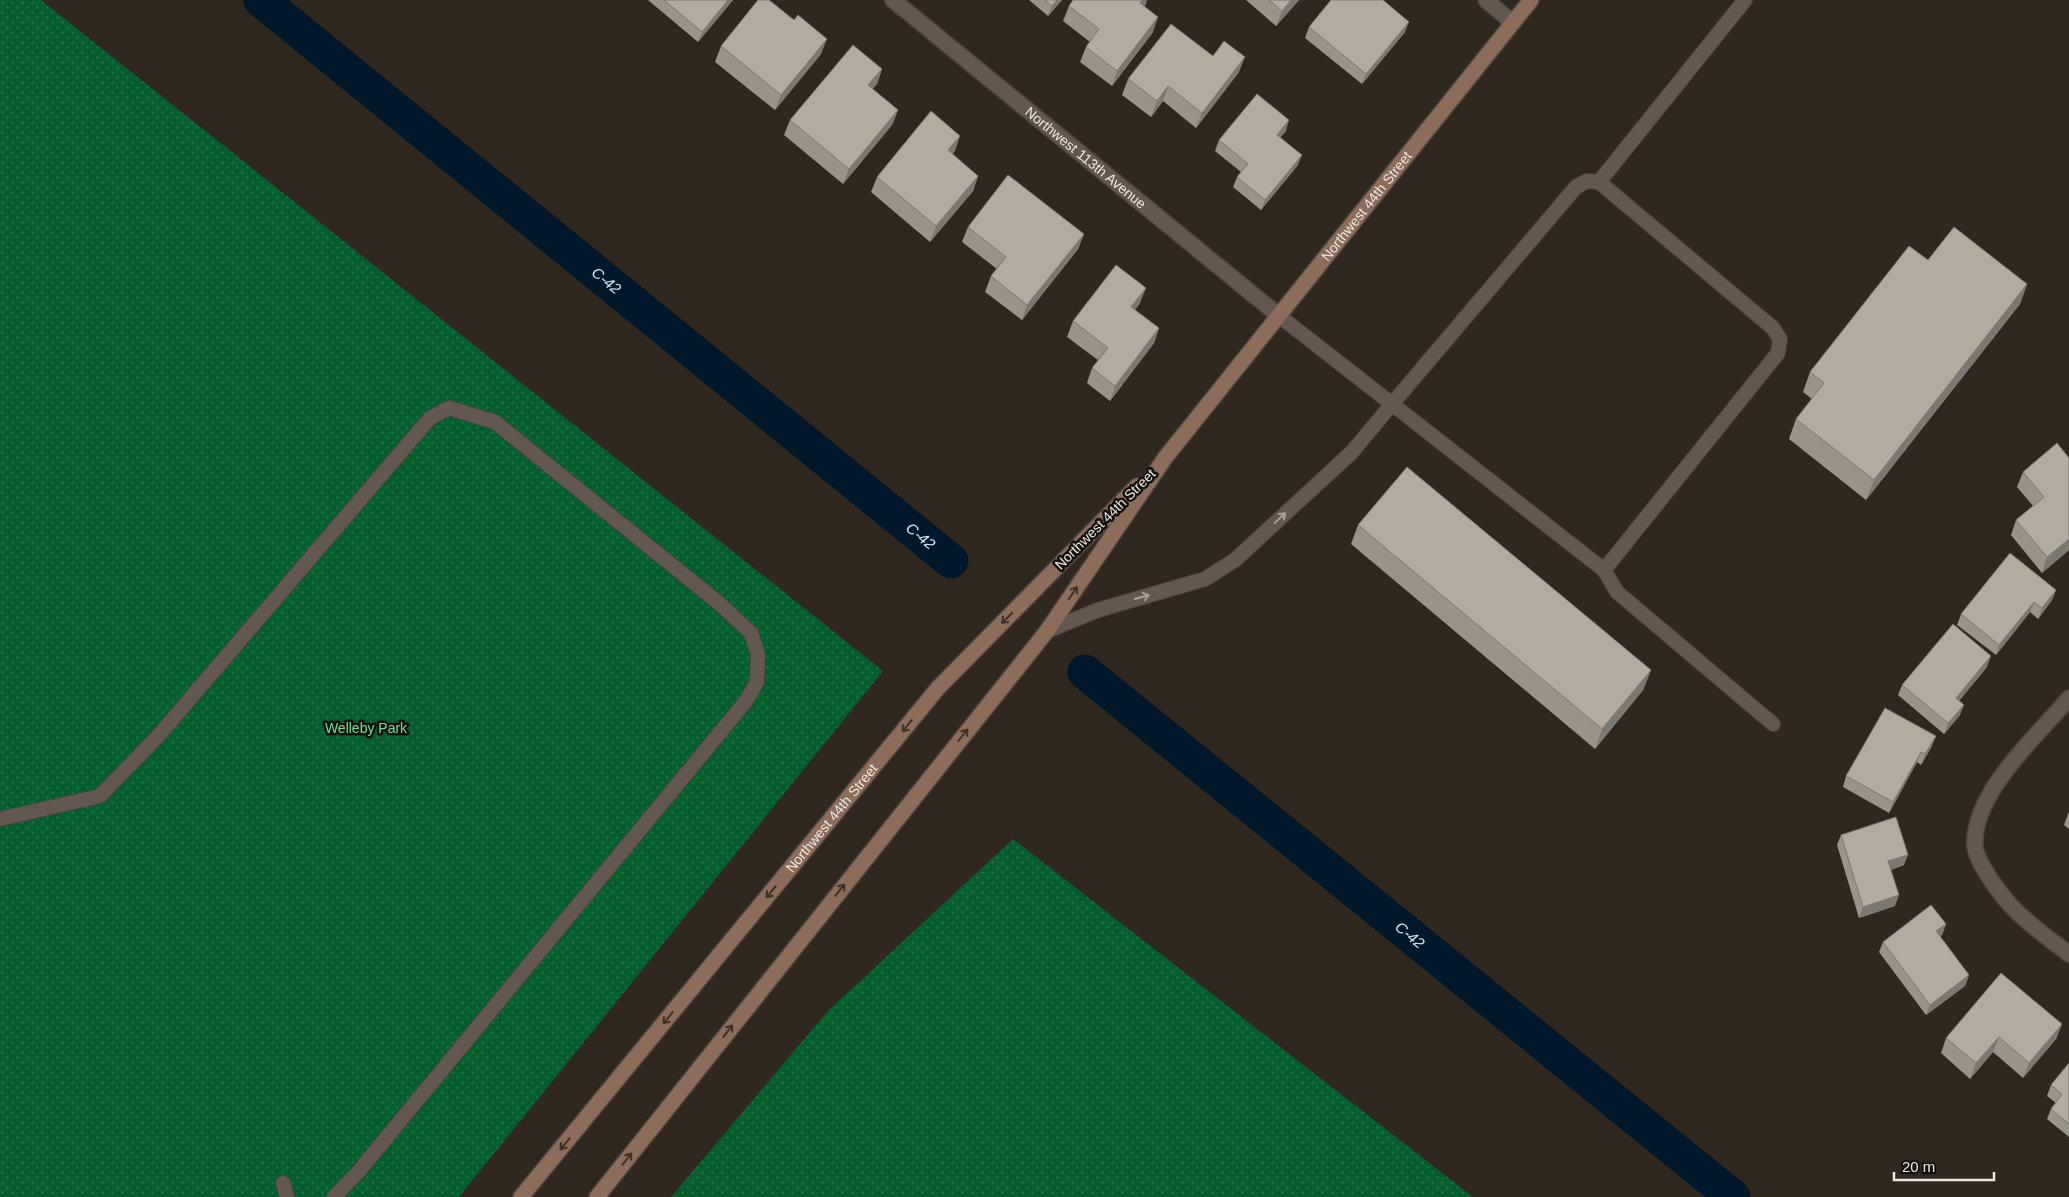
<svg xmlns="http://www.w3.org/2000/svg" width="2069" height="1197" font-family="Arial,sans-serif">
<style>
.grass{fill:url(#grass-dots)}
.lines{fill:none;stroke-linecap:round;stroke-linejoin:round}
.canal{stroke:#00182a;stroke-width:35}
.lane-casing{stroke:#4b443d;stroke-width:16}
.street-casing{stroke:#4b443d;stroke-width:18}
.secondary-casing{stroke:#4b443d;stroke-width:18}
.lane{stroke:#62584f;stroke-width:14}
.street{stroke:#62584f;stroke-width:15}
.secondary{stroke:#8c6c5a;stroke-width:15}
.wall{fill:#999388}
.shaded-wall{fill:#7d786f}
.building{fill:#b2ab9e;stroke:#7d786f}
.oneway{stroke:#a8a099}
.oneway2{stroke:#3f3128}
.labels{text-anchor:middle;stroke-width:5;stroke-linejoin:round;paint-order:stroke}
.street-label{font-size:14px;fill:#eee8e3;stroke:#15110d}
.park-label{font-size:14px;fill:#72e190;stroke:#15110d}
.water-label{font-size:15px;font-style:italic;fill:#d3e7f7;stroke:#15110d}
</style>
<defs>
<pattern id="grass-dots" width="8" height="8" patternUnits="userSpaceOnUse" patternTransform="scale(1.25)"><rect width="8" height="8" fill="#055e2b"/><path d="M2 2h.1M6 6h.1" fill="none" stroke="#2a754a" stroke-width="1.8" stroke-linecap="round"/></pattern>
</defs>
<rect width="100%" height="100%" fill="#30271f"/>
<g class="grass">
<path d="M0,0H41L883,671L459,1197H0Z"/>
<path d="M1013,839L1473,1197H671L827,1012Z"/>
</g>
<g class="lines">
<g class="canal">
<path id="s1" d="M261,0L951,561"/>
<path id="s2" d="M1085,672L1733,1197"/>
</g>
<defs>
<g id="lane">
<path d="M1599,182L1745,0"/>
<path d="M1604,570L1778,353L1780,339L1773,328L1599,182L1587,181L1576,187L1392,404L1604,570L1617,592L1773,724"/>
<path d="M1047,631L1098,610L1205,579L1235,560L1352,452L1392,404L1278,315"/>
<path d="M0,819L100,796L160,734L430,418L449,408L495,422L720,604L751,633L758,654L757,682L746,701L359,1171L334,1197"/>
<path d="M283,1183L287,1197"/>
</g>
<g id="street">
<path id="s3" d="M893,0L1278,315"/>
<path d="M1486,0L1513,23"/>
<path d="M2069,698C2037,736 1971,794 1975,847C1977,864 2005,901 2018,913C2034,928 2052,941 2069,954"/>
</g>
<g id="secondary">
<path id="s4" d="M521,1197L938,688L1137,486"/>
<path id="s5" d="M597,1197L1047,631L1165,458L1531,0"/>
</g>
</defs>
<use href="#lane" class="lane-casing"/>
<use href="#street" class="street-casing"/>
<use href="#secondary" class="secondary-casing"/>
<use href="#lane" class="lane"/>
<use href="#street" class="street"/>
<use href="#secondary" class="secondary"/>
</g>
<g class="wall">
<path d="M648,0H733L698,42Z"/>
<path d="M1029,0H1062L1048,16Z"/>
<path d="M1246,0H1299L1276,26Z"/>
<path d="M1146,4L1144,6L1153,32L1112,86L1080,62L1086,47L1090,42L1063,21L1069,6Z"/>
<path d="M1309,27L1405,32L1362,84L1305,38Z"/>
<path d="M721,46L821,54L775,110L715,62Z"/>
<path d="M1213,56L1239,72L1196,128L1163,101L1151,117L1122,95L1128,79Z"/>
<path d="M882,69L877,84L872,89L898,110L892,125L843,184L784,135L790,120Z"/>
<path d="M1286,131L1280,137L1298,165L1261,210L1233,187L1237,177L1241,172L1215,151L1219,140Z"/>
<path d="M955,151L952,154L978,176L973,191L930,242L871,192L877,177Z"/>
<path d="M968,227L1084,234L1078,249L1022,320L985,292L991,276L997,269L962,242Z"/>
<path d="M1928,260L2027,284L2020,304L1866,500L1789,439L1796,419L1812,399L1803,392L1810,372Z"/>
<path d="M1140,303L1135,310L1159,328L1154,343L1110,401L1087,383L1092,368L1098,360L1067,337L1073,321Z"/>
<path d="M2069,458V550L2042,573L2011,535L2016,520L2033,506L2017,487L2023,472Z"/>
<path d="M1358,525L1651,670L1643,690L1595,749L1351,544Z"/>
<path d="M2056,590L2052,600L2038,619L2030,612L1996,655L1957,625L1961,614Z"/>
<path d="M1987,667L1959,701L1960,715L1944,734L1898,695L1902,685Z"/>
<path d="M1932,746L1921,765L1917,762L1889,813L1843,787L1846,776Z"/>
<path d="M2069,812V829L2064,825L2068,814Z"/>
<path d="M1841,835L1904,865L1891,870L1895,906L1859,918L1837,845Z"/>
<path d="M1946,924L1942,935L1940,936L1969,975L1965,986L1926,1015L1879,952L1883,942Z"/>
<path d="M2062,1024L2056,1039L2023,1078L1993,1052L1970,1079L1941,1053L1946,1038Z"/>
<path d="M2069,1063V1137L2047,1119L2051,1109L2056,1103L2047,1096L2051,1085Z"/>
</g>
<g class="shaded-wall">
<path d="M728,0H733L698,42L702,32Z"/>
<path d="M1057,0H1062L1048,16L1052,6Z"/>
<path d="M1143,0H1147L1146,4L1135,18L1140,3Z"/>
<path d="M1291,0H1299L1276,26L1282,11Z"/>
<path d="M1158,17L1153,32L1112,86L1117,71Z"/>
<path d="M1409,22L1405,32L1362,84L1366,74Z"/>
<path d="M827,39L821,54L775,110L781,95Z"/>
<path d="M1245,57L1239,72L1196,128L1202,113Z"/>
<path d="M882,69L877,84L863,100L868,85Z"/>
<path d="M1168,86L1163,101L1151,117L1157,101Z"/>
<path d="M898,110L892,125L843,184L849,169Z"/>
<path d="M1289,120L1286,131L1274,145L1277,135Z"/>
<path d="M960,136L955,151L942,165L948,150Z"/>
<path d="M1302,155L1298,165L1261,210L1265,200Z"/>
<path d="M978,176L973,191L930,242L936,226Z"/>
<path d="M1084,234L1078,249L1022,320L1027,305Z"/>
<path d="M2027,284L2020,304L1866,500L1874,480Z"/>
<path d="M1146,288L1140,303L1126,322L1131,307Z"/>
<path d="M1159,328L1154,343L1110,401L1115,386Z"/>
<path d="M2069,539V550L2042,573L2047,557Z"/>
<path d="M2056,590L2052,600L2038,619L2042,608Z"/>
<path d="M2034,602L2030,612L1996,655L1999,645Z"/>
<path d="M1991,656L1987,667L1952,709L1956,698Z"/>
<path d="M1651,670L1643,690L1595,749L1602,729Z"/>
<path d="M1964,705L1960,715L1944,734L1948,723Z"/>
<path d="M1936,736L1932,746L1921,765L1925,754Z"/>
<path d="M1921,752L1917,762L1889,813L1893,802Z"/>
<path d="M1908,855L1904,865L1885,872L1888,861Z"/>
<path d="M1899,895L1895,906L1859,918L1863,907Z"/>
<path d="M1946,924L1942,935L1933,942L1936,931Z"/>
<path d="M1969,975L1965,986L1926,1015L1930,1005Z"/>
<path d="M2062,1024L2056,1039L2023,1078L2029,1063Z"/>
<path d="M1999,1037L1993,1052L1970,1079L1976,1063Z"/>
</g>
<g class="building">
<path d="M664,0H728L702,32Z"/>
<path d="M758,0H769L794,20L798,15L827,39L781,95L721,46Z"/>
<path d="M1045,0H1057L1052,6Z"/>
<path d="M1073,0H1143L1140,3L1158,17L1117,71L1086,47L1099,29L1069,6Z"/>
<path d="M1269,0H1291L1282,11Z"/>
<path d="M1331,0H1383L1409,22L1366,74L1309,27Z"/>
<path d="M1171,24L1213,56L1224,41L1245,57L1202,113L1168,86L1157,101L1128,79Z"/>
<path d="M853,45L882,69L868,85L898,110L849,169L790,120Z"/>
<path d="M1257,94L1289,120L1277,135L1302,155L1265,200L1237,177L1248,164L1219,140Z"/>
<path d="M931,111L960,136L948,150L978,176L936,226L877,177Z"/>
<path d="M1008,175L1084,234L1027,305L991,276L1006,257L968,227Z"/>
<path d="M1954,227L2027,284L1874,480L1796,419L1824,383L1810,372L1909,246L1928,260Z"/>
<path d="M1116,265L1146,288L1131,307L1159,328L1115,386L1092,368L1108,348L1073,321Z"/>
<path d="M2057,443L2069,458V539L2047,557L2016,520L2044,497L2023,472Z"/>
<path d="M1407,467L1651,670L1602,729L1358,525Z"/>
<path d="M2010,553L2056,590L2042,608L2034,602L1999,645L1961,614Z"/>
<path d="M1953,624L1991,656L1956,698L1964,705L1948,723L1902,685Z"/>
<path d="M1885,708L1936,736L1925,754L1921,752L1893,802L1846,776Z"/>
<path d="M1896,817L1908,855L1888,861L1899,895L1863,907L1841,835Z"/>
<path d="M1931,905L1946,924L1936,931L1969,975L1930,1005L1883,942Z"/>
<path d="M2001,973L2062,1024L2029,1063L1999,1037L1976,1063L1946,1038Z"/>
<path d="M2069,1063V1124L2051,1109L2062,1094L2051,1085Z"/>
</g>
<defs><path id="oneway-shaft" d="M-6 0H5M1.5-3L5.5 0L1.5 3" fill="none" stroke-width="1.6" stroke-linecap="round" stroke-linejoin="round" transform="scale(1.25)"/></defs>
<g class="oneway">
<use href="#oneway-shaft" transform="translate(1280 518) rotate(-43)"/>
<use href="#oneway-shaft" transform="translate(1142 597) rotate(-16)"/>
</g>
<g class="oneway2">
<use href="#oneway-shaft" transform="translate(1073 593) rotate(-56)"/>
<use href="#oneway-shaft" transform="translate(1007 618) rotate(135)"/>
<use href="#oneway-shaft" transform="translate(907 726) rotate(129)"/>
<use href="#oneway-shaft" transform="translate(963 735) rotate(-51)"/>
<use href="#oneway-shaft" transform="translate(840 890) rotate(-51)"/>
<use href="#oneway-shaft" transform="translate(771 892) rotate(129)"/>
<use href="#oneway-shaft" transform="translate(668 1018) rotate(129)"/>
<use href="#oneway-shaft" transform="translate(728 1031) rotate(-52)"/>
<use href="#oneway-shaft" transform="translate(565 1144) rotate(129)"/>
<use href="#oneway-shaft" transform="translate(627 1159) rotate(-52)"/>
</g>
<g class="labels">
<g class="street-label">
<text dy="5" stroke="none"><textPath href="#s3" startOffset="249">Northwest 113th Avenue</textPath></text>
<text dy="5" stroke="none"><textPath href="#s5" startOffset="1255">Northwest 44th Street</textPath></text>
<text transform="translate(1105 519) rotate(-45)" y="5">Northwest 44th Street</text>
<text dy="5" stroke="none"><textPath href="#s4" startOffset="490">Northwest 44th Street</textPath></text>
</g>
<g class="park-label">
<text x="366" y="733">Welleby Park</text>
</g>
<g class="water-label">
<text dy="5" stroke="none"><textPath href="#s1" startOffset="445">C-42</textPath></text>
<text dy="5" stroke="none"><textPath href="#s1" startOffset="850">C-42</textPath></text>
<text dy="5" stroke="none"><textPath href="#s2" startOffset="418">C-42</textPath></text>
</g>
</g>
<path d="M1894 1172v8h100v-8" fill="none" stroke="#eee8e3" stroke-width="2.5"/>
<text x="1902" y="1172" font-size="15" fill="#eee8e3" stroke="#15110d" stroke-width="4" paint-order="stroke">20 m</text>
</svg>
